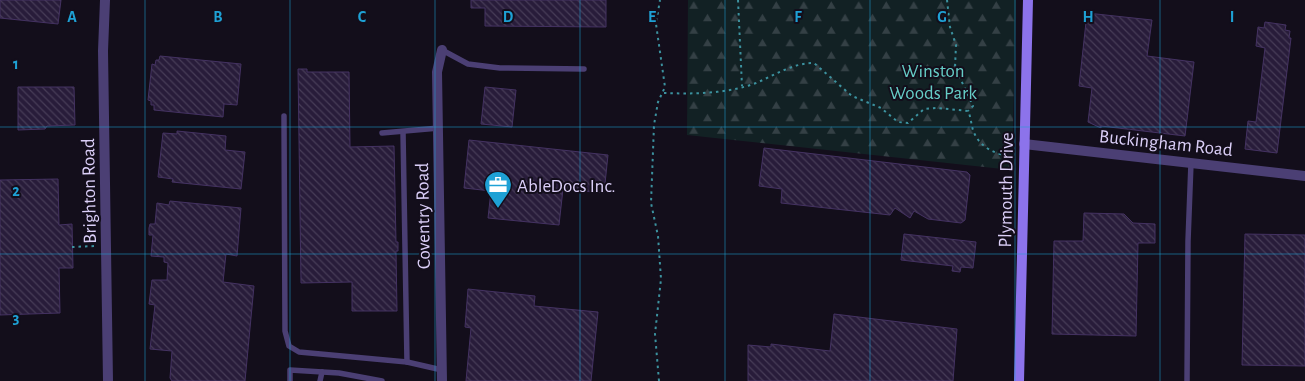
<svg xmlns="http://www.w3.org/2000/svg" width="1305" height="381" font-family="'Alegreya Sans',sans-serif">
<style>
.forest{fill:url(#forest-firs)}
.building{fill:url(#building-back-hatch);stroke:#443262}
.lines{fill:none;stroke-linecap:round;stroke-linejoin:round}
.path{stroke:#3c929f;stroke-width:2;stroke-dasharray:2.5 4;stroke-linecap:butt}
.lane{stroke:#4b3f74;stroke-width:5.5}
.street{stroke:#4b3f74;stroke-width:10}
.secondary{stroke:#8c73eb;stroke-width:10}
.grid{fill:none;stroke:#1ea1d5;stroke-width:1;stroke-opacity:0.55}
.labels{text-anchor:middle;stroke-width:4;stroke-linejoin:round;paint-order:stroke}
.park-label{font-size:19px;fill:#66cdc7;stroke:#130e1b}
.street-label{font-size:19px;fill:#dbcff8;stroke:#130e1b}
.poi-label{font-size:19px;fill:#dbcff8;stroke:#130e1b;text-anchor:start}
.grid-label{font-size:16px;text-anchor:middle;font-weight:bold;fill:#1ea1d5;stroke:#130e1b;stroke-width:4;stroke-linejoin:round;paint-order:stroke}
</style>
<defs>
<pattern id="forest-firs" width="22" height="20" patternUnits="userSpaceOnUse" patternTransform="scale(1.25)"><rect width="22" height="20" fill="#122124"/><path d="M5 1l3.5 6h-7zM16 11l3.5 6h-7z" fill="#344045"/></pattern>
<pattern id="building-back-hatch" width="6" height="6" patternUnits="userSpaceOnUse" patternTransform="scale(1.25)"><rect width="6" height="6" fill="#281c3a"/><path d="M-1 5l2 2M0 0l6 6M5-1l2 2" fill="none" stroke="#473c57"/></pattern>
</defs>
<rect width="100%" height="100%" fill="#130e1b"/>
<path class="forest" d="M688,0H1016L1012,170L687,135Z"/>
<g class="building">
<path d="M0,0H61L58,24L0,18Z"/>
<path d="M471,0H606V27L485,26V8H471Z"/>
<path d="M1087,13L1152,20L1147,56L1194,62L1185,136L1101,126V128L1088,122L1092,88L1079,86Z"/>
<path d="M1265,22L1286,25L1285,30L1290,31L1289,38H1291L1277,153L1245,149L1248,121L1256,122L1265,48L1256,46L1258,27L1264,28Z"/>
<path d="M160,56L241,64L237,105L224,104L223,117L154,110V105H151V101L148,100L152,64L155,65L156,60H159Z"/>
<path d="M298,69H307V72H349L350,147L394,146L396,242H398V251H396L397,311H352V282L301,283Z"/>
<path d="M18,87H74L75,125L47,126L45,129L18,130Z"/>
<path d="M485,87L516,90L512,127L481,124Z"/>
<path d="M177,131L226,136L225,150L245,152L241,189L172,182L173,179L158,177L163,133L177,134Z"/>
<path d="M469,140L608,155L604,193L563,189L559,225L488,218L491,191L464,188Z"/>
<path d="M764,148L967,172L970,175L965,220L961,223L928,219L914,211L910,218L895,208L890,215L781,203L782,189L759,186Z"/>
<path d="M58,179L59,225L72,224L73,268H59L60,313L0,315V180Z"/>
<path d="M170,201L241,208L237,256L226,254L223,282L254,286L245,381H172L170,378L172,351L150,349L155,305L149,304L152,280H167L168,263L164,262V257L151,256L153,235H149V228L150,224H155L157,203L169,205Z"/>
<path d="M1084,213L1124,214L1133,223L1155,224V243H1138L1136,336L1052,334L1054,241H1083Z"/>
<path d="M904,234L976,242L973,268L961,267L960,272L952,271L953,266L901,260Z"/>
<path d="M1245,234L1305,235V366L1242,365Z"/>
<path d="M468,289L535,296L534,306L598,312L591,381H466L471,328L465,327Z"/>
<path d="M834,314L957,329L953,381H748V345L771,347V344L830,351Z"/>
</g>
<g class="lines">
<g class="path">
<path d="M738,0L742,86"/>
<path d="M947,0L950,27L956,45L955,67L973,106L968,111"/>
<path d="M664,93C693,94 727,94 756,83C775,75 793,63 814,63L852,96L881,108L898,122L908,123L924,109L937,108L968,111C971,117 971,124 973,130C979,148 997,155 1014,157"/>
<path d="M72,247L95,246"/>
<path d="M659,381L655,334L661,279L658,236L651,203L654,125L658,102L665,87L656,24L660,0"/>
</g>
<g class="lane">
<path d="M442,50L468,64L500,68L584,69"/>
<path d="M284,116L285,331L289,346L299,352L407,362L403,132"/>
<path d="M382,133L439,128"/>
<path d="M407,362L442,370"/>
<path d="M290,381V370L339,373L382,381"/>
<path d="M320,381L322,372"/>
<path d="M1187,381L1188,241L1191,163"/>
</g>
<g class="street">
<path d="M105,0L103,51L108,381"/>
<path d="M1024,144L1305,176"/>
<path d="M442,381L437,72L442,50"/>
</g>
<path class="secondary" d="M1019,381L1028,0"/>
</g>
<path class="grid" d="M145,0V381M290,0V381M435,0V381M580,0V381M725,0V381M870,0V381M1015,0V381M1160,0V381M0,127H1305M0,254H1305"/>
<defs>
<symbol id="office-pin" viewBox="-11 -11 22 30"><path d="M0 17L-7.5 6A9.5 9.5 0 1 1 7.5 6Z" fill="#1ea1d5" stroke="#130e1b"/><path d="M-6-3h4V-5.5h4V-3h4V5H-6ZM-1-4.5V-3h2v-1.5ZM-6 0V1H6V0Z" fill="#fff"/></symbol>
</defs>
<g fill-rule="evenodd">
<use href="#office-pin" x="482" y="169" width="32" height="43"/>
</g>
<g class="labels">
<g class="park-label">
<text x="933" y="77">Winston<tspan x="933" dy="22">Woods Park</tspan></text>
</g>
<g class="street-label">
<text transform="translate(1166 142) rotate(6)" y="7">Buckingham Road</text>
<text transform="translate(1005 190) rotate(-89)" y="7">Plymouth Drive</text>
<text transform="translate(88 191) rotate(-91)" y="7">Brighton Road</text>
<text transform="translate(422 216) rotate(-91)" y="7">Coventry Road</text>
</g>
<g class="poi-label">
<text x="517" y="192">AbleDocs Inc.</text>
</g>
</g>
<g class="grid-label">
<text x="72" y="22">A</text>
<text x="218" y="22">B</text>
<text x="362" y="22">C</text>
<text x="508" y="22">D</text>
<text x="652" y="22">E</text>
<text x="798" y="22">F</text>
<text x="942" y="22">G</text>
<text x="1088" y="22">H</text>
<text x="1232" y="22">I</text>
<text x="16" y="69">1</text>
<text x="16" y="196">2</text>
<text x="16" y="323">3</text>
</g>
</svg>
